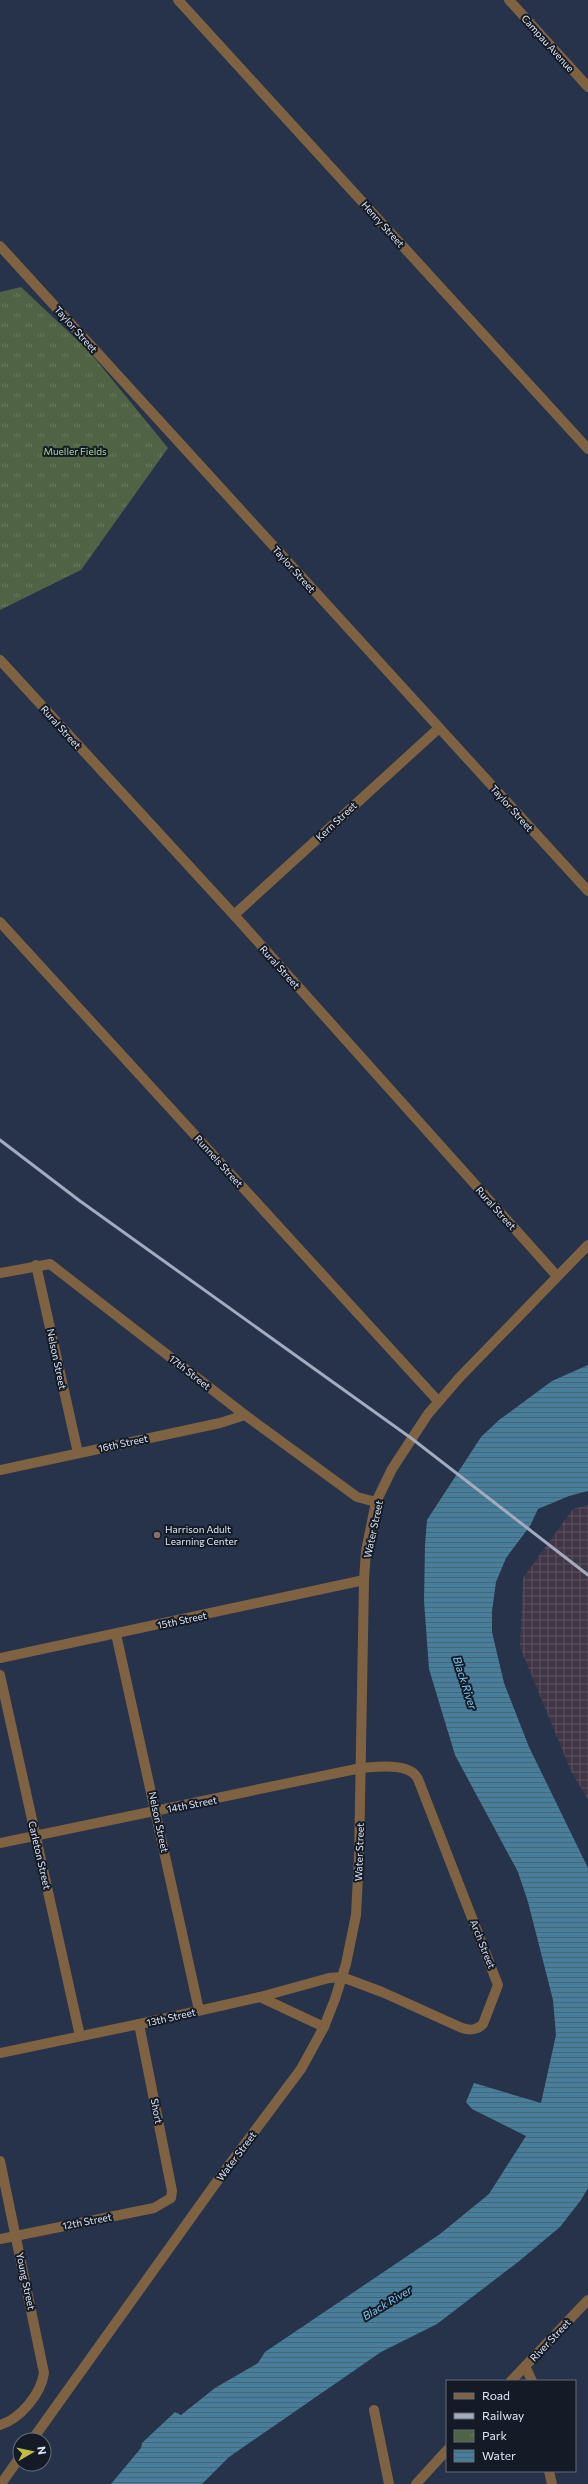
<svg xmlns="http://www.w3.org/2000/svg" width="588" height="2484" font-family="Commissioner,sans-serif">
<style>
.industrial{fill:url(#industrial-grid)}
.park{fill:url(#park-tufts)}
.water{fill:url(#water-rules)}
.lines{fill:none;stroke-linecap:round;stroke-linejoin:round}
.minor{stroke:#7f6242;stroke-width:10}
.tertiary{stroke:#7f6242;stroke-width:10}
.rail{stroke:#a2acbe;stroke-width:3}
.education-dot{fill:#8d6e63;stroke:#151b26;stroke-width:1.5}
.labels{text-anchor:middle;stroke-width:4;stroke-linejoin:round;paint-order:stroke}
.street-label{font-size:10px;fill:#dde6f5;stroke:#151b26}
.park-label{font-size:10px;fill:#acd794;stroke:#151b26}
.poi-label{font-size:10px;fill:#dde6f5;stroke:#151b26;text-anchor:start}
.water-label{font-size:11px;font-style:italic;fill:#79cdf7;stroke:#151b26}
</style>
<defs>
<pattern id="industrial-grid" width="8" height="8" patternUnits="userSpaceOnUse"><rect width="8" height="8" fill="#403646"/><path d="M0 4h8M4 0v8" fill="none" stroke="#5b5361"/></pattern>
<pattern id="park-tufts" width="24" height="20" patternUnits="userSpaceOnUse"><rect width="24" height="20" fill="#506344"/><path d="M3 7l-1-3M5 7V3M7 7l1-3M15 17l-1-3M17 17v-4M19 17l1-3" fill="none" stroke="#697960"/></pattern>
<pattern id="water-rules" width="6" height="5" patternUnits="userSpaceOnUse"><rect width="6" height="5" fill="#487e99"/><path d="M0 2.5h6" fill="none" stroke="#466779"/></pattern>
</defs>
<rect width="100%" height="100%" fill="#26334b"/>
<path class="industrial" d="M588,1505V1800L571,1771L520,1647L523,1578L573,1509Z"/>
<path class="park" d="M21,287L88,350L168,448L81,570L0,610V292Z"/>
<path class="water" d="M588,1365V1491L569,1496L538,1509L530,1526L506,1558L496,1582L492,1611V1632L504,1683L529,1747L588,1868V2188L581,2200L560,2227L518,2262L437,2324L381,2352L229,2457L202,2484H111L141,2448L142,2443L175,2412L181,2415L215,2388L258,2363L265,2352L440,2234L489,2194L526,2136L472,2109L466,2102L474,2083L541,2103L556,2035L553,2000L528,1902L518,1872L455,1755L429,1669L424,1601L425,1545L427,1520L481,1437L499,1420L552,1381Z"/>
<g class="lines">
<g class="minor">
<path d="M178,0L588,449"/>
<path d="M509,0L588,87"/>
<path d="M0,246L588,891"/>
<path d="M0,660L234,915L557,1276"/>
<path d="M234,915L439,728"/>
<path d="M0,922L438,1401"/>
<path d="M36,1265L78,1453"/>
<path d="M0,1273L50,1264L245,1415"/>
<path d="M116,1634L199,2010"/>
<path d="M0,1658L364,1580"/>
<path d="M0,1675L80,2036"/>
<path d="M0,1843L361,1768C377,1767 410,1762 418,1779L498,1985L483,2024C477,2030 471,2031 462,2028L382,1992L342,1977L329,1978L260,1997L149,2022L0,2053"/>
<path d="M260,1997L324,2027"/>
<path d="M0,2161L44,2373C41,2394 20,2419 0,2425"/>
<path d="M0,2239L154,2208L171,2198L172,2191L139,2024"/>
<path d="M525,2366L532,2381"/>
<path d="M511,2381L588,2300"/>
<path d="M374,2410L389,2484"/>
<path d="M549,2471L552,2484"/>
<path d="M416,2484L447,2450"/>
</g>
<g class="tertiary">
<path d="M0,1470L220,1423L245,1415L357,1497L376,1502"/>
<path d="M32,2440L218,2180L301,2069L324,2027L335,1999L346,1964L356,1915L359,1857L364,1580L366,1551L376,1502L392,1469L428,1414L459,1378L588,1245"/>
<path d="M1,2484L20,2457"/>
</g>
<path class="rail" d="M0,1140L80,1201L411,1438L588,1575"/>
</g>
<circle class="education-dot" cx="157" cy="1535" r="4"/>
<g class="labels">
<g class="street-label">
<text transform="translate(548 43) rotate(48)" y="4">Campau Avenue</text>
<text transform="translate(383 224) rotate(48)" y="4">Henry Street</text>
<text transform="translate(76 329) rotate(48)" y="4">Taylor Street</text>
<text transform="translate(294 569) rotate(48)" y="4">Taylor Street</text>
<text transform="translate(61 727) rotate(48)" y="4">Rural Street</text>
<text transform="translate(512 808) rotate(48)" y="4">Taylor Street</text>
<text transform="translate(336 821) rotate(-43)" y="4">Kern Street</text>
<text transform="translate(280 967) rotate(48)" y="4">Rural Street</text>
<text transform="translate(219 1161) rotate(48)" y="4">Runnels Street</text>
<text transform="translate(496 1208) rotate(48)" y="4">Rural Street</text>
<text transform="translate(57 1359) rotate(78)" y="4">Nelson Street</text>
<text transform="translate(190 1372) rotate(38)" y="4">17th Street</text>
<text transform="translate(123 1443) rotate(-12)" y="4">16th Street</text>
<text transform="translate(373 1529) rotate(-78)" y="4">Water Street</text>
<text transform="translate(182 1620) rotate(-12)" y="4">15th Street</text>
<text transform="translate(192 1804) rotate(-11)" y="4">14th Street</text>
<text transform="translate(159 1822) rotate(78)" y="4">Nelson Street</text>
<text transform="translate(359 1852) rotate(-88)" y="4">Water Street</text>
<text transform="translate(40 1855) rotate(77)" y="4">Carleton Street</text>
<text transform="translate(483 1944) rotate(68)" y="4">Arch Street</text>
<text transform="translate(171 2017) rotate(-13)" y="4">13th Street</text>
<text transform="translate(157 2111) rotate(79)" y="4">Short</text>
<text transform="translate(236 2156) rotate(-53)" y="4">Water Street</text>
<text transform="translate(87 2221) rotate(-11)" y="4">12th Street</text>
<text transform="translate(26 2281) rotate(78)" y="4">Young Street</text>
<text transform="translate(550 2340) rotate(-47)" y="4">River Street</text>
</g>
<g class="park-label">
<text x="75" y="455">Mueller Fields</text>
</g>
<g class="poi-label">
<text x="165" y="1533">Harrison Adult<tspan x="165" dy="12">Learning Center</tspan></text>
</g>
<g class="water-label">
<text transform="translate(465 1683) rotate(72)" y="4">Black River</text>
<text transform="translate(387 2303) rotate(-31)" y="4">Black River</text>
</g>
</g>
<rect x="446" y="2380" width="130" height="92" fill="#151b26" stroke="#656c79"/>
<rect x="454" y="2393" width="20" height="6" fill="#7f6242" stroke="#656c79"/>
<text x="482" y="2400" font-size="12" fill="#dde6f5">Road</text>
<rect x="454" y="2413" width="20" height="6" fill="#a2acbe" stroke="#656c79"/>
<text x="482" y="2420" font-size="12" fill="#dde6f5">Railway</text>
<rect x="454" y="2430" width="20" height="12" fill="url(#park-tufts)" stroke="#656c79"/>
<text x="482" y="2440" font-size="12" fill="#dde6f5">Park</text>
<rect x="454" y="2450" width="20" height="12" fill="url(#water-rules)" stroke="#656c79"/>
<text x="482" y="2460" font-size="12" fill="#dde6f5">Water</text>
<g transform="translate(32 2452) rotate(81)"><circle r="19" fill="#151b26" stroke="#656c79"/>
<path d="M0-3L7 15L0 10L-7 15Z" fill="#c0be41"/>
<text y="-6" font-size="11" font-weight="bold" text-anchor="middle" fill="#dde6f5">N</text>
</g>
</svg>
